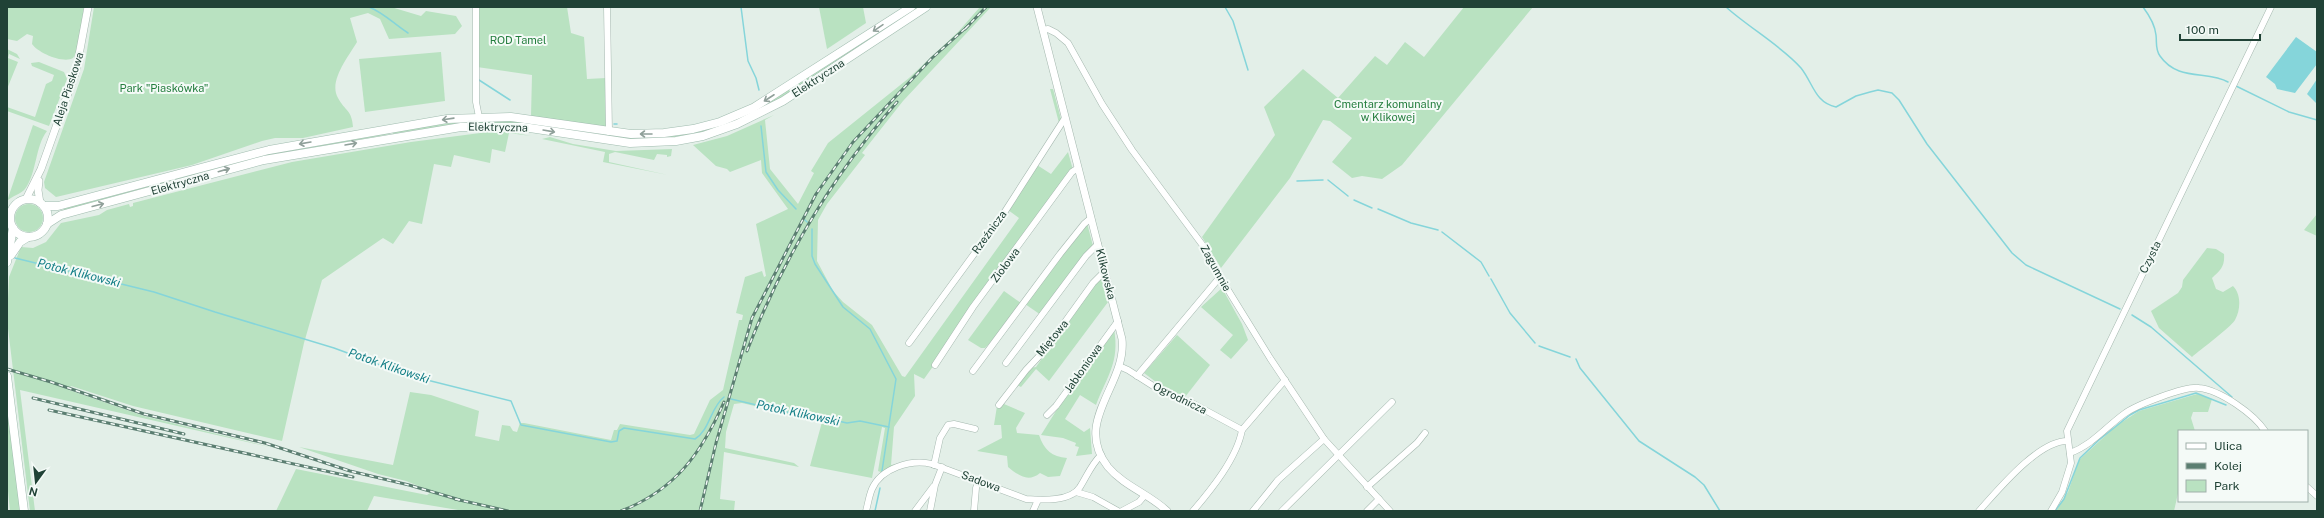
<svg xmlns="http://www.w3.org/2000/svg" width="2324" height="518" font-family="'Public Sans',sans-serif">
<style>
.green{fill:#b9e2c1}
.water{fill:#85d5da}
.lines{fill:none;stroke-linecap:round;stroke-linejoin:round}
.stream{stroke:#85d5da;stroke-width:1.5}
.minor-casing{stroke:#a5b8af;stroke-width:7}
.tertiary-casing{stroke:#a5b8af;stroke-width:8}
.secondary-casing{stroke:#a0bcaf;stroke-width:9}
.minor{stroke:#fff;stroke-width:6}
.tertiary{stroke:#fff;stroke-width:7}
.secondary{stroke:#fff;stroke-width:8}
.rail-casing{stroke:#5b7e71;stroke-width:3}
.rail{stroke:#f4faf7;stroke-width:1.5;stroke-dasharray:4.5;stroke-linecap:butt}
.oneway{stroke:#90a09a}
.labels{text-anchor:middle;stroke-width:4;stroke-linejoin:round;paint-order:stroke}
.park-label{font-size:11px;fill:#257e3f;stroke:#f4faf7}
.street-label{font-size:11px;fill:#204236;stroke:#f4faf7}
.water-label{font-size:12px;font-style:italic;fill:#127e86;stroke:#f4faf7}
</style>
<rect width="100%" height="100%" fill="#e3efe8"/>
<g class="green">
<path d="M7,7H84L77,52L73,58C64,64 38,53 32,44L33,36L27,34L17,41L7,39Z"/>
<path d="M94,7H391L421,16L426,11L456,16L462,26L455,34L389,39L380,19L368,13L350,18L357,42C349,56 328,81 338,98C345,111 352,110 353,127L303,138H275L262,141L192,165L56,197L45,188L44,182L84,69Z"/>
<path d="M475,7H567L571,33L584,37L587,79L606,78L607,128L531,116L532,75L477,67Z"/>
<path d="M819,7H863L866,23L827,49Z"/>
<path d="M917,7H923L766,107L723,127L684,137L632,140L594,134L636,137L702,130L797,84Z"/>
<path d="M980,7H991L903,101L862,153L865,155L827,204L818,220L817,261L833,291L843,302L872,325L902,376L905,377L1019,218L1008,210L1037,165L1051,174L1068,152L1073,170L924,379L914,374L915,396L894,427L891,465L907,462L883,473L878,471L885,428L882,427L872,478L810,466L822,422L742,403L734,404L726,432L725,448L794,463L799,467L724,452L720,499L735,501L734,511H464L374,496L367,511H276L296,469L427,495L430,493L426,489L406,481L378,474L299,447L393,465L410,392L431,395L479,411L475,436L499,441L502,425L510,426L513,431L517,432L520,423H524L611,440L614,430H617L620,424L690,435L694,434L710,400L723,390L739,320H742L743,315L736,313L745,277L762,271L764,277L766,276L756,224L788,209L762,173L761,160L730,172L727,169L716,166L693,145L727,136L774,115L765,120L770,169L798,204L814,173L811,171L828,143L909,78L958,32Z"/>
<path d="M1464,7H1533L1402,165L1382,179L1362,176L1352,178L1332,162L1352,138L1330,121L1323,120L1290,178L1221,268L1202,237L1275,135L1264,107L1303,69L1338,98L1375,56L1387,65L1405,42L1424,57Z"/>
<path d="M7,49L17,54L20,59L9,54L8,58L18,62L7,89Z"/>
<path d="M441,52L445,101L365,112L359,59Z"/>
<path d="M39,62L64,72L67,79L49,126L7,111V107L35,117L46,84L52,81L54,75L32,66L31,63Z"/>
<path d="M1050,89H1053L1061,119L1059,123Z"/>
<path d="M475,120L527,121V125C481,121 438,126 393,134L392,131Z"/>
<path d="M33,125L47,131C35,146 37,173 25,189C21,194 12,196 7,201Z"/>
<path d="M389,132L390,134L256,159L64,211L63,208L257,155Z"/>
<path d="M488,132H510L531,136L509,133L505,152L492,149L490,163L454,155L451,167L434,164L422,224L409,221L393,244L383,238L322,280L304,343L282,441L133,406L71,386L69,390L144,416L274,448L20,390L35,511H30L7,320L9,277L21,247L33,248L46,242L61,223L99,215L107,210L129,204L130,207L133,206V203L292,162L411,142Z"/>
<path d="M550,137L573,144L616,151L672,149L671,156L667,157V155L657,154L654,160L615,152L609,154V162L668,175L603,162L605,152L542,139Z"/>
<circle cx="29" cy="218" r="14"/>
<path d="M2317,214V236L2304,230Z"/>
<path d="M1087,223L1093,246L1041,315L1025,304Z"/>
<path d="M2207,248L2216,249L2224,254C2225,266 2221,270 2212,278L2216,289L2223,292L2233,286C2241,294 2241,309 2235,320C2230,328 2201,349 2192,357L2159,328L2151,311L2178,293L2182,287L2183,280Z"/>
<path d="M1102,277L1108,302L1049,381L1036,369L1021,387L1017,385L1030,368L1036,367L1094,284Z"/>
<path d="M1222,288L1242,324L1248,340L1231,359L1220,350L1233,335L1201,307Z"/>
<path d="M1004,291L1021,303L989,344L985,348H981L968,340Z"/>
<path d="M1114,329C1120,362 1107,376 1096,405L1080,395L1065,419L1084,432L1090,428L1092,454L1076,456L1079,447L1075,446L1076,443L1063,438L1041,435L1056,411Z"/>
<path d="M1177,335L1210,365L1185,397L1164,388L1144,373Z"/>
<path d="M2197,394L2212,399L2208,412H2193L2191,418L2195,431H2179V489L2174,511H2056L2068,492L2079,460L2116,426L2139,411Z"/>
<path d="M1004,404L1025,413L1016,428L1017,433L1039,435C1044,450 1052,457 1067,458L1060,476L1048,477L1040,473C1028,483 1018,475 1008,467L1007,456L977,451L1002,438L1001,425H994L997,406Z"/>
<path d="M7,417L9,420L20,511H10L7,481Z"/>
</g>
<g class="water">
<path d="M2296,37L2317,52V64L2295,93L2277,89L2275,84L2266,77Z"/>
<path d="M2317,79V104L2307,94Z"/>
</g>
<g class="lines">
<g class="stream">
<path d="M369,7C384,13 394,24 408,33"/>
<path d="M741,7L748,61L756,78L759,90"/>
<path d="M1225,7L1233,21L1248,70"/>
<path d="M1726,7C1748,27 1783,47 1801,68C1813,83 1815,103 1836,107L1856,96L1870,92L1878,90L1892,93L1899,100L1927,144L2012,253L2026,265L2120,309"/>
<path d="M2143,7C2149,15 2155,25 2156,35C2157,43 2155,49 2160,56C2178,82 2208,70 2228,82"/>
<path d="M479,80L510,100"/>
<path d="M2236,86L2289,112L2317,120"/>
<path d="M614,124H617"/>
<path d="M761,126L766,172L778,190L796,209"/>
<path d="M1328,180L1348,196"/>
<path d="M1297,181L1323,180"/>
<path d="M1354,200L1372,208"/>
<path d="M1378,209L1411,223L1438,230"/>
<path d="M805,220L807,222"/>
<path d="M812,229V256L815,264L843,307L870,329L896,379L882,471"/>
<path d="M1442,232L1481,262L1489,276"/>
<path d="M15,258L154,292L215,312L334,348L407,375L511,401L521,425L611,442L617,441L619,431L624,428L695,439C710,430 710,408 724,397"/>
<path d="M1491,279L1510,313L1535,343"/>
<path d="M2132,315L2151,327L2232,397"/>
<path d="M1539,346L1570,357"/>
<path d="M1576,359L1580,368L1639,441L1695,477L1704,485L1720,511"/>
<path d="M731,399L821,420L829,419L847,423L860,421L889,427"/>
<path d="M875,511L880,488"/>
<path d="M2055,511L2064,499L2080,458L2099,440L2130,415L2139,410L2196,393L2226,405"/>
</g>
<defs>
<g id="minor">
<path d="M476,7V102L479,117"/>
<path d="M607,7L609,132"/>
<path d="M1043,30L1048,29L1056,33L1068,43L1102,104L1132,150L1204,247L1220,277L1270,358L1324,439L1390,511"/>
<path d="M909,343L1004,213L1065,118"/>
<path d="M1006,363L1086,256L1098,244"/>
<path d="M935,365L973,307L1072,172L1078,168"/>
<path d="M1119,366L1128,370L1161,391L1192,403L1242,430C1237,458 1211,490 1193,511"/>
<path d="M973,371L1060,254L1084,224L1091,218"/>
<path d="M1137,376L1220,277"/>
<path d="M999,405L1026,370L1044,351L1093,283L1105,271"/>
<path d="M1047,415L1056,406L1118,321"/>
<path d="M1242,430L1285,380"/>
<path d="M2070,453C2092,445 2106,427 2124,414C2136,405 2185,386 2199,388C2220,390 2254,414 2265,431"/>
<path d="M934,465L940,438L948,425L954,424L975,429"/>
<path d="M1367,487L1417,443L1425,433"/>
<path d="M2307,487L2317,496"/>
<path d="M1076,492L1093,497L1118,511"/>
<path d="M866,511C868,504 869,496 872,489C881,468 911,459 932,464L1026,499C1041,500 1071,502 1080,487C1087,476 1091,465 1101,455"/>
<path d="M915,511L933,487"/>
<path d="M930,511L935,485L942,467"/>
<path d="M974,511L976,488L979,480"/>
<path d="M1033,511L1038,500"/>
<path d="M1122,511L1139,502L1145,495"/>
<path d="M1253,511L1278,480L1324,439"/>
<path d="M1282,511L1392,402"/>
<path d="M1367,511L1379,499"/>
<path d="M1979,511C1998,490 2038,441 2067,441"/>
<path d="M2051,511L2062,492L2071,463L2067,431L2271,7"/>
</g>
<g id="tertiary">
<path d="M1037,7L1122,339C1127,385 1072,421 1108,467C1124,486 1149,494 1167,511"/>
<path d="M39,181L38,190L40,203"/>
<path d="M26,199L41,169L76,71L88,7"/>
</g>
<g id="secondary">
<circle cx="29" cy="218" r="19"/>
<path d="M44,206H58L269,150L447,119L511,117L631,134L664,133L693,129L720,122L753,108L911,7"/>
<path d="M47,224L61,215L264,160L461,127H523L630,143L676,141L703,136L737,124L783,101L926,7"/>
<path d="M11,255L20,242L28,237"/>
<path d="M7,262L13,228"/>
<path d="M7,376L24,511"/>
</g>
</defs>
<use href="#minor" class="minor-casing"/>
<use href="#tertiary" class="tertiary-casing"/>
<use href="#secondary" class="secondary-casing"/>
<use href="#minor" class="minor"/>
<use href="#tertiary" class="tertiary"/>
<use href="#secondary" class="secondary"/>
<defs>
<g id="rail">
<path d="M965,29L986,7"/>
<path d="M747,351C782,261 833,175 897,102"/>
<path d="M7,369L51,382L144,414L265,443L350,471L409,485L460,500"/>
<path d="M33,398L184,434"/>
<path d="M49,410L353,477"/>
<path d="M455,499L508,511"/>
<path d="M621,511C675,490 701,454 724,402"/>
<path d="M700,511L716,443L752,318L816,194L853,142L932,58L969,25"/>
</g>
</defs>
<use href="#rail" class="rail-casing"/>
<use href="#rail" class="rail"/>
</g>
<defs><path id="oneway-shaft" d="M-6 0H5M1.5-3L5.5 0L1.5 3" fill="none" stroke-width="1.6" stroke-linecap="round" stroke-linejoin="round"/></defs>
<g class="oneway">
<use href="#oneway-shaft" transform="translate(878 28) rotate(146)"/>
<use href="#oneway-shaft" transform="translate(769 98) rotate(147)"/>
<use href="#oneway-shaft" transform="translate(448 119) rotate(172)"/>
<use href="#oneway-shaft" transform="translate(549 131) rotate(10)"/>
<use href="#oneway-shaft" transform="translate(646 134) rotate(180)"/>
<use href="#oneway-shaft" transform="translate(305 143) rotate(170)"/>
<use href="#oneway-shaft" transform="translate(351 144) rotate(-10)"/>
<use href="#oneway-shaft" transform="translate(224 170) rotate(-16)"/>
<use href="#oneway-shaft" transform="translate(98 205) rotate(-14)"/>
</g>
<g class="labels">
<g class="park-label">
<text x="518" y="44">ROD Tamel</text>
<text x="164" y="92">Park "Piaskówka"</text>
<text x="1388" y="108">Cmentarz komunalny<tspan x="1388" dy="13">w Klikowej</tspan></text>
</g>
<g class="street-label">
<text transform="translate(818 78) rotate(-33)" y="4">Elektryczna</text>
<text transform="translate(68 89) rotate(-72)" y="4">Aleja Piaskowa</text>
<text transform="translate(498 127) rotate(1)" y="4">Elektryczna</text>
<text transform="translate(180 183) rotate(-16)" y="4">Elektryczna</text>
<text transform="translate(989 232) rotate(-54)" y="4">Rzeźnicza</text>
<text transform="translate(2150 257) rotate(-64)" y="4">Czysta</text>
<text transform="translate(1005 265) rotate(-53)" y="4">Ziołowa</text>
<text transform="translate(1216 268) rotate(61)" y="4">Zagumnie</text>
<text transform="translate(1106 274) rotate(76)" y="4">Klikowska</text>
<text transform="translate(1052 338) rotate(-51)" y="4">Miętowa</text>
<text transform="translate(1083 368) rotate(-55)" y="4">Jabłoniowa</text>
<text transform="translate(1180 398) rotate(26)" y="4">Ogrodnicza</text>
<text transform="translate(981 481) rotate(20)" y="4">Sadowa</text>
</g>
<g class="water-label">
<text transform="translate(79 273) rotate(14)" y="4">Potok Klikowski</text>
<text transform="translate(389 366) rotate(19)" y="4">Potok Klikowski</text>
<text transform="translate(798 413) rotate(12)" y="4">Potok Klikowski</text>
</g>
</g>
<rect width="2324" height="518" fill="none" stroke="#204236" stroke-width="16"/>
<rect x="2178" y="430" width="130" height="72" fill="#f4faf7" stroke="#9fb0aa"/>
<rect x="2186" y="443" width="20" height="6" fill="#ffffff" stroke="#9fb0aa"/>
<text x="2214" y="450" font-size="12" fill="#204236">Ulica</text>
<rect x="2186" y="463" width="20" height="6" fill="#5b7e71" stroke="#9fb0aa"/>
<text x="2214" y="470" font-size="12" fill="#204236">Kolej</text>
<rect x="2186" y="480" width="20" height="12" fill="#b9e2c1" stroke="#9fb0aa"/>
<text x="2214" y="490" font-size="12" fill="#204236">Park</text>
<g transform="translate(36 482) rotate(195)" stroke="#f4faf7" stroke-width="3" paint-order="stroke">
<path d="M0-3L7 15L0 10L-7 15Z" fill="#204236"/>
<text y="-6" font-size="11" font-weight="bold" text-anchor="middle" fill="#204236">N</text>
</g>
<path d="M2180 34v6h80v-6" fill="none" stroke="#204236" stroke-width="2"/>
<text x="2186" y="34" font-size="12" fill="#204236" stroke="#f4faf7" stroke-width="3" paint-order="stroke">100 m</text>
</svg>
